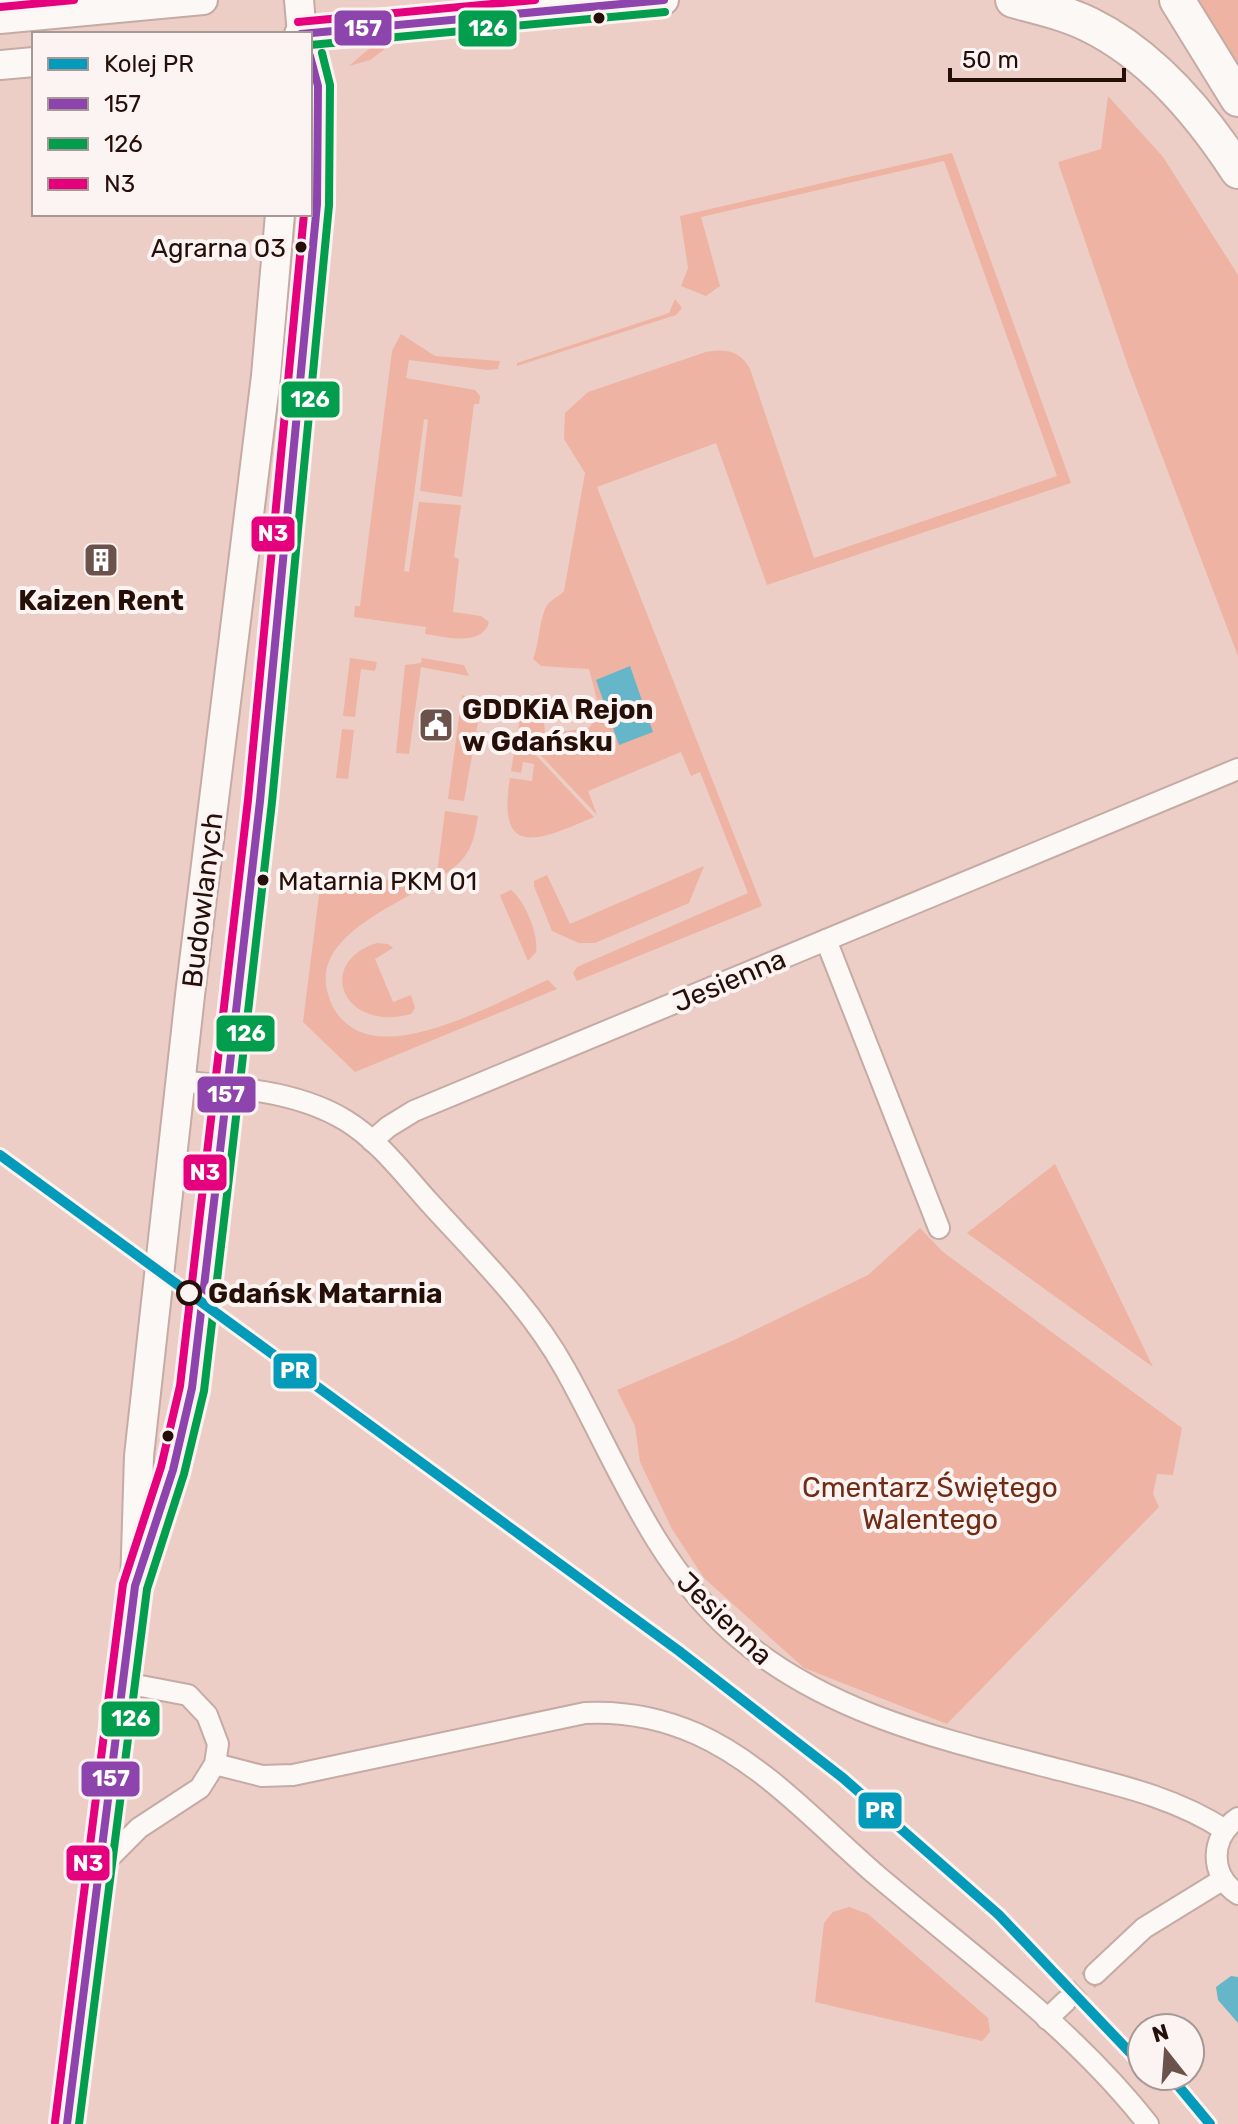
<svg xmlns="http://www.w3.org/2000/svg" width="1238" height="2124" font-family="Rubik,sans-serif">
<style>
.green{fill:#eeb3a2}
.water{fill:#66b6c9}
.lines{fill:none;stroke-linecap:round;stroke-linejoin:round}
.street-tunnel{stroke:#ceb1aa;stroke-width:20;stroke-dasharray:20 10;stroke-linecap:butt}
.street-casing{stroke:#c5aba4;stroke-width:24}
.secondary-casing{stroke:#c5aba4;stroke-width:32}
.highway-casing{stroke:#c5aba4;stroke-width:38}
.street{stroke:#fcf8f6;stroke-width:20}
.secondary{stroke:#fcf8f6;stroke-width:28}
.highway{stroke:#fcf8f6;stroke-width:34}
.bus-1-casing{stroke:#fbf4f2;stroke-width:14}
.bus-2-casing{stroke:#fbf4f2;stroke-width:14}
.bus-3-casing{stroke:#fbf4f2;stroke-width:14}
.bus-1{stroke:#8e44ad;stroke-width:8}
.bus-2{stroke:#029e4d;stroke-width:8}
.bus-3{stroke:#e5007d;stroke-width:8}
.rail-1-casing{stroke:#fbf4f2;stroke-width:16}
.rail-1{stroke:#049aba;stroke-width:10}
.bus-dot{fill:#260f08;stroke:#fbf4f2;stroke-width:3}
.stop-dot{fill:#fbf4f2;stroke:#260f08;stroke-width:4}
.labels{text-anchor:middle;stroke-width:8;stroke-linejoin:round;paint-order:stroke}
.bus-label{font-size:26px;fill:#260f08;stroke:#fbf4f2;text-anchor:end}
.poi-label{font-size:28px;font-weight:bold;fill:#260f08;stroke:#fbf4f2}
.street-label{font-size:28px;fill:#260f08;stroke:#fbf4f2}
.stop-label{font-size:28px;font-weight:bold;fill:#260f08;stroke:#fbf4f2;text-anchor:start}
.park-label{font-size:28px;fill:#702b15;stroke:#fbf4f2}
.line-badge{stroke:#fbf4f2;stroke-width:3}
.badge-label{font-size:22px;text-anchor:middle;font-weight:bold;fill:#fff}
</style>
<rect width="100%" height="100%" fill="#eccec6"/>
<g class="green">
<path d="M1188,0H1238V75Z"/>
<path d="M401,37L370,60L349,66L378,41Z"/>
<path d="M1108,96L1163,157L1238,275V656L1129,369L1058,162L1101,149Z"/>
<path d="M952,153L1071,483L767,585L716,443L597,487L762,906L577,981L573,973L577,967L748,893L700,772L691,776L681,752L588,791L597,815L518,731L523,700L530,695L542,702L545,734L589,728L600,712L589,669L541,666L533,659C539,646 540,613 548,604C552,599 560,596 564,591L585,473L564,439L565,413L588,392L706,352C725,348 741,351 750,369L814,558L1057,476L944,161L701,217L720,286L706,296L681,286L688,268L680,216Z"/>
<path d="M675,299L682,308L676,315L517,366V363L669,313Z"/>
<path d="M401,334L435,356L500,361L498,369L488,370L409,360L406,378L475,390L480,396L479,404H474L462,497L420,491L428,420L424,419L404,571L409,572L419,502L461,505L454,557L459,559L453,612L481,616L489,622C482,647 445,637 425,634L426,627L354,617L355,606H360L392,351Z"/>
<path d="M350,658L377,662L375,671L361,669L355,717L343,716Z"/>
<path d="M422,658L464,665L469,676L421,667L409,754L396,753L405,665L421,663Z"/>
<path d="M462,695L481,704L464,801L448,799Z"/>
<path d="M342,729L354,730L348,779L336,778Z"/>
<path d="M517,735L594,817C542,839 496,862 510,778L532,781L534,764L523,762L521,773L511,771Z"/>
<path d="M445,811L478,816C475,833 473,848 461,861C425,898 308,927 328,994C332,1010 343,1024 358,1031C409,1054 500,1000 548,980L557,989L355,1072L303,1022L320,887L437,874Z"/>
<path d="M704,866L689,903L595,943H579L552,931L534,886V881L547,875L570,924Z"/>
<path d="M511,890C525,901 539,935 536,952L528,961L501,898L500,895Z"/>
<path d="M377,943L388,944L393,948L375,959L393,1002L411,995L415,1008L411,1014C342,1033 315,962 377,943Z"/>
<path d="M1055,1164L1153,1367L967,1233Z"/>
<path d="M920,1228L943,1252L1182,1428L1173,1475L1157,1474L1153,1494L1159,1507L947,1724L804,1668L704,1578L672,1529L640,1462L635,1426L617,1390L732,1341L868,1275Z"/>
<path d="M849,1907L868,1914L988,2018L990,2032L982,2041L815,2002L824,1923L833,1912Z"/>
</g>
<g class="water">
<path d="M630,666L653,732L619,745L596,680Z"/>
<path d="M1231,1976L1238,1977V2023L1218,2000L1216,1987Z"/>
</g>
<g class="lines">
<path class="street-tunnel" d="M1066,2001L1095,1974"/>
<defs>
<g id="street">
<path d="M826,940L939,1228"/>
<path d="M181,1081C237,1088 297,1091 345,1120C378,1140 403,1173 428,1201C476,1254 530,1306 565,1369C616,1460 652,1560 731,1631C822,1713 944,1740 1060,1770C1118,1785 1174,1797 1225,1830"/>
<path d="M372,1141L388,1127L414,1111L1238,769"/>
<path d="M215,1764L262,1776L293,1775L585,1713C624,1711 661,1718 697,1734C764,1764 820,1826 874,1873C967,1952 1072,2027 1148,2124"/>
<path d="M1238,1818C1210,1837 1209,1875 1238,1894"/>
<path d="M97,1870L139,1828L200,1788L215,1764L218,1744L207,1715L188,1695L120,1682"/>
<path d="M1095,1974L1144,1928L1222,1880"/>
<path d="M1047,2019L1066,2001"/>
</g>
<g id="secondary">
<path d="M299,0L302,34"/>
<path d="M0,19L203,0"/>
<path d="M299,34L664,0"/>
<path d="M0,65L34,62"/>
<path d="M145,1555L173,1470L192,1388L260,801L317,204L318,86L310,56"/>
<path d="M67,2124L135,1586L139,1456L190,995L266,376L280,214"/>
</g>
<g id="highway">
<path d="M1013,0C1039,7 1066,13 1090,25C1153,56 1201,114 1238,171"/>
<path d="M1177,0L1238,99"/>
</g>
</defs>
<use href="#street" class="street-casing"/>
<use href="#secondary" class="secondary-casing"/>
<use href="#highway" class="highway-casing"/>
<use href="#street" class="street"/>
<use href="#secondary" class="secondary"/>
<use href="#highway" class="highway"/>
<defs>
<g id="bus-1">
<path d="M301,34L664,0"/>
<path d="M67,2124L135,1586L173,1470L192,1388L220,1151L260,801L317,204L318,86L310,56"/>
</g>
<g id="bus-2">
<path d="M310,45L665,12"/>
<path d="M79,2124L147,1589L184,1474L204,1391L232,1152L272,802L329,205L330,85L322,53"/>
</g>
<g id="bus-3">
<path d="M0,7L74,0"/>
<path d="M298,22L535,0"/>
<path d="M55,2122L123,1584L161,1467L180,1386L248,800L304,214"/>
</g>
</defs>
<use href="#bus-1" class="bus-1-casing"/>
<use href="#bus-2" class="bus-2-casing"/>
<use href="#bus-3" class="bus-3-casing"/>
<use href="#bus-1" class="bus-1"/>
<use href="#bus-2" class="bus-2"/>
<use href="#bus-3" class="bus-3"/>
<defs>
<g id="rail-1">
<path d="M0,1155L679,1651L843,1778L999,1915L1142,2065"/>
<path d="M1170,2076L1210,2124"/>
</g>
</defs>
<use href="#rail-1" class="rail-1-casing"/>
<use href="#rail-1" class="rail-1"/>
</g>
<defs>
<symbol id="building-square" viewBox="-11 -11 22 22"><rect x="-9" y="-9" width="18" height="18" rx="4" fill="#6b524a" stroke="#fbf4f2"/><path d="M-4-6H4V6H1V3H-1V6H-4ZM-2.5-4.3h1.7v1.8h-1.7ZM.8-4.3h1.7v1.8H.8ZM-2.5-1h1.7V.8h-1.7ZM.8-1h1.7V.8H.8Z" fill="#fff"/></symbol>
<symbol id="civic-square" viewBox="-11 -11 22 22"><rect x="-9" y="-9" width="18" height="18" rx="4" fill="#6b524a" stroke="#fbf4f2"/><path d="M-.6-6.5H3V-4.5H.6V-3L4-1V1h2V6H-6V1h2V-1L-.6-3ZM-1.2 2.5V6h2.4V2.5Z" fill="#fff"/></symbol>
</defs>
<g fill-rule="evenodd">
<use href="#building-square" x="81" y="540" width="40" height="40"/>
<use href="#civic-square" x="416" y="705" width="40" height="40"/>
</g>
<g class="bus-dot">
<circle cx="599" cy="18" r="7"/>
<circle cx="301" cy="247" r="7"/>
<circle cx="263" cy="880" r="7"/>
<circle cx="168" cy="1436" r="7"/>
</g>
<circle class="stop-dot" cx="189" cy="1293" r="11"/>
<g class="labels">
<g class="bus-label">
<text x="286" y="257">Agrarna 03</text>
<text x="278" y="890" text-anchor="start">Matarnia PKM 01</text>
</g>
<g class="poi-label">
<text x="101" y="610">Kaizen Rent</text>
<text x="462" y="719" text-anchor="start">GDDKiA Rejon<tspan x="462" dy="32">w Gdańsku</tspan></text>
</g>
<g class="street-label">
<text transform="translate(202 900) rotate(-83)" y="10">Budowlanych</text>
<text transform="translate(729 980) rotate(-23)" y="10">Jesienna</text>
<text transform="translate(725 1618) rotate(44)" y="10">Jesienna</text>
</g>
<g class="stop-label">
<text x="208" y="1303">Gdańsk Matarnia</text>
</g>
<g class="park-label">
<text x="930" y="1497">Cmentarz Świętego<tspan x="930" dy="32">Walentego</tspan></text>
</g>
</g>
<g class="line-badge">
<rect x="333" y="9" width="60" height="38" rx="8" fill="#8e44ad"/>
<rect x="457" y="9" width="61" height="39" rx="8" fill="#029e4d"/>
<rect x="280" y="380" width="61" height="39" rx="8" fill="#029e4d"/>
<rect x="250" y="515" width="46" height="38" rx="8" fill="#e5007d"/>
<rect x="215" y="1014" width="61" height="39" rx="8" fill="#029e4d"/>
<rect x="196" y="1075" width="61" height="39" rx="8" fill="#8e44ad"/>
<rect x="182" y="1153" width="46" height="39" rx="8" fill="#e5007d"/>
<rect x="272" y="1352" width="46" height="38" rx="8" fill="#049aba"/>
<rect x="100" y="1700" width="61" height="38" rx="8" fill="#029e4d"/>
<rect x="80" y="1760" width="61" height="38" rx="8" fill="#8e44ad"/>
<rect x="857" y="1791" width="46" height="39" rx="8" fill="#049aba"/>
<rect x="65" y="1844" width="46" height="38" rx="8" fill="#e5007d"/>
</g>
<g class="badge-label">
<text x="363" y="36">157</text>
<text x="488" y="36">126</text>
<text x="310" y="407">126</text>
<text x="273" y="541">N3</text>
<text x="246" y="1041">126</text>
<text x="226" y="1102">157</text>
<text x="205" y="1180">N3</text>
<text x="295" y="1378">PR</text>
<text x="131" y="1726">126</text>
<text x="111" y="1786">157</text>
<text x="880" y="1818">PR</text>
<text x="88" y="1871">N3</text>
</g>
<rect x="32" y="32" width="280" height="184" fill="#fbf4f2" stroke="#a69894" stroke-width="2"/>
<rect x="48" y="58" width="40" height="12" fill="#049aba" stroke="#a69894" stroke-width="2"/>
<text x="104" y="72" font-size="24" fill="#260f08">Kolej PR</text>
<rect x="48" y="98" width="40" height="12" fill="#8e44ad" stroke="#a69894" stroke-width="2"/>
<text x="104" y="112" font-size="24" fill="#260f08">157</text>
<rect x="48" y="138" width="40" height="12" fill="#029e4d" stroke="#a69894" stroke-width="2"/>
<text x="104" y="152" font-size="24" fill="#260f08">126</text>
<rect x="48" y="178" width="40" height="12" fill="#e5007d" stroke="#a69894" stroke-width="2"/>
<text x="104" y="192" font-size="24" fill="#260f08">N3</text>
<g transform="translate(1166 2052) rotate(343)"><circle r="38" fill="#fbf4f2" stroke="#a69894" stroke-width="2"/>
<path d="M0-6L14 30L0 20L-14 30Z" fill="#6b524a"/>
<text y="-12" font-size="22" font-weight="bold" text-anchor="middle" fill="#260f08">N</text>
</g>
<path d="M950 68v12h174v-12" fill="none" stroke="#260f08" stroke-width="4"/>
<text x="962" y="68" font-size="24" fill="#260f08" stroke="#fbf4f2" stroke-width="6" paint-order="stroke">50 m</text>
</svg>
